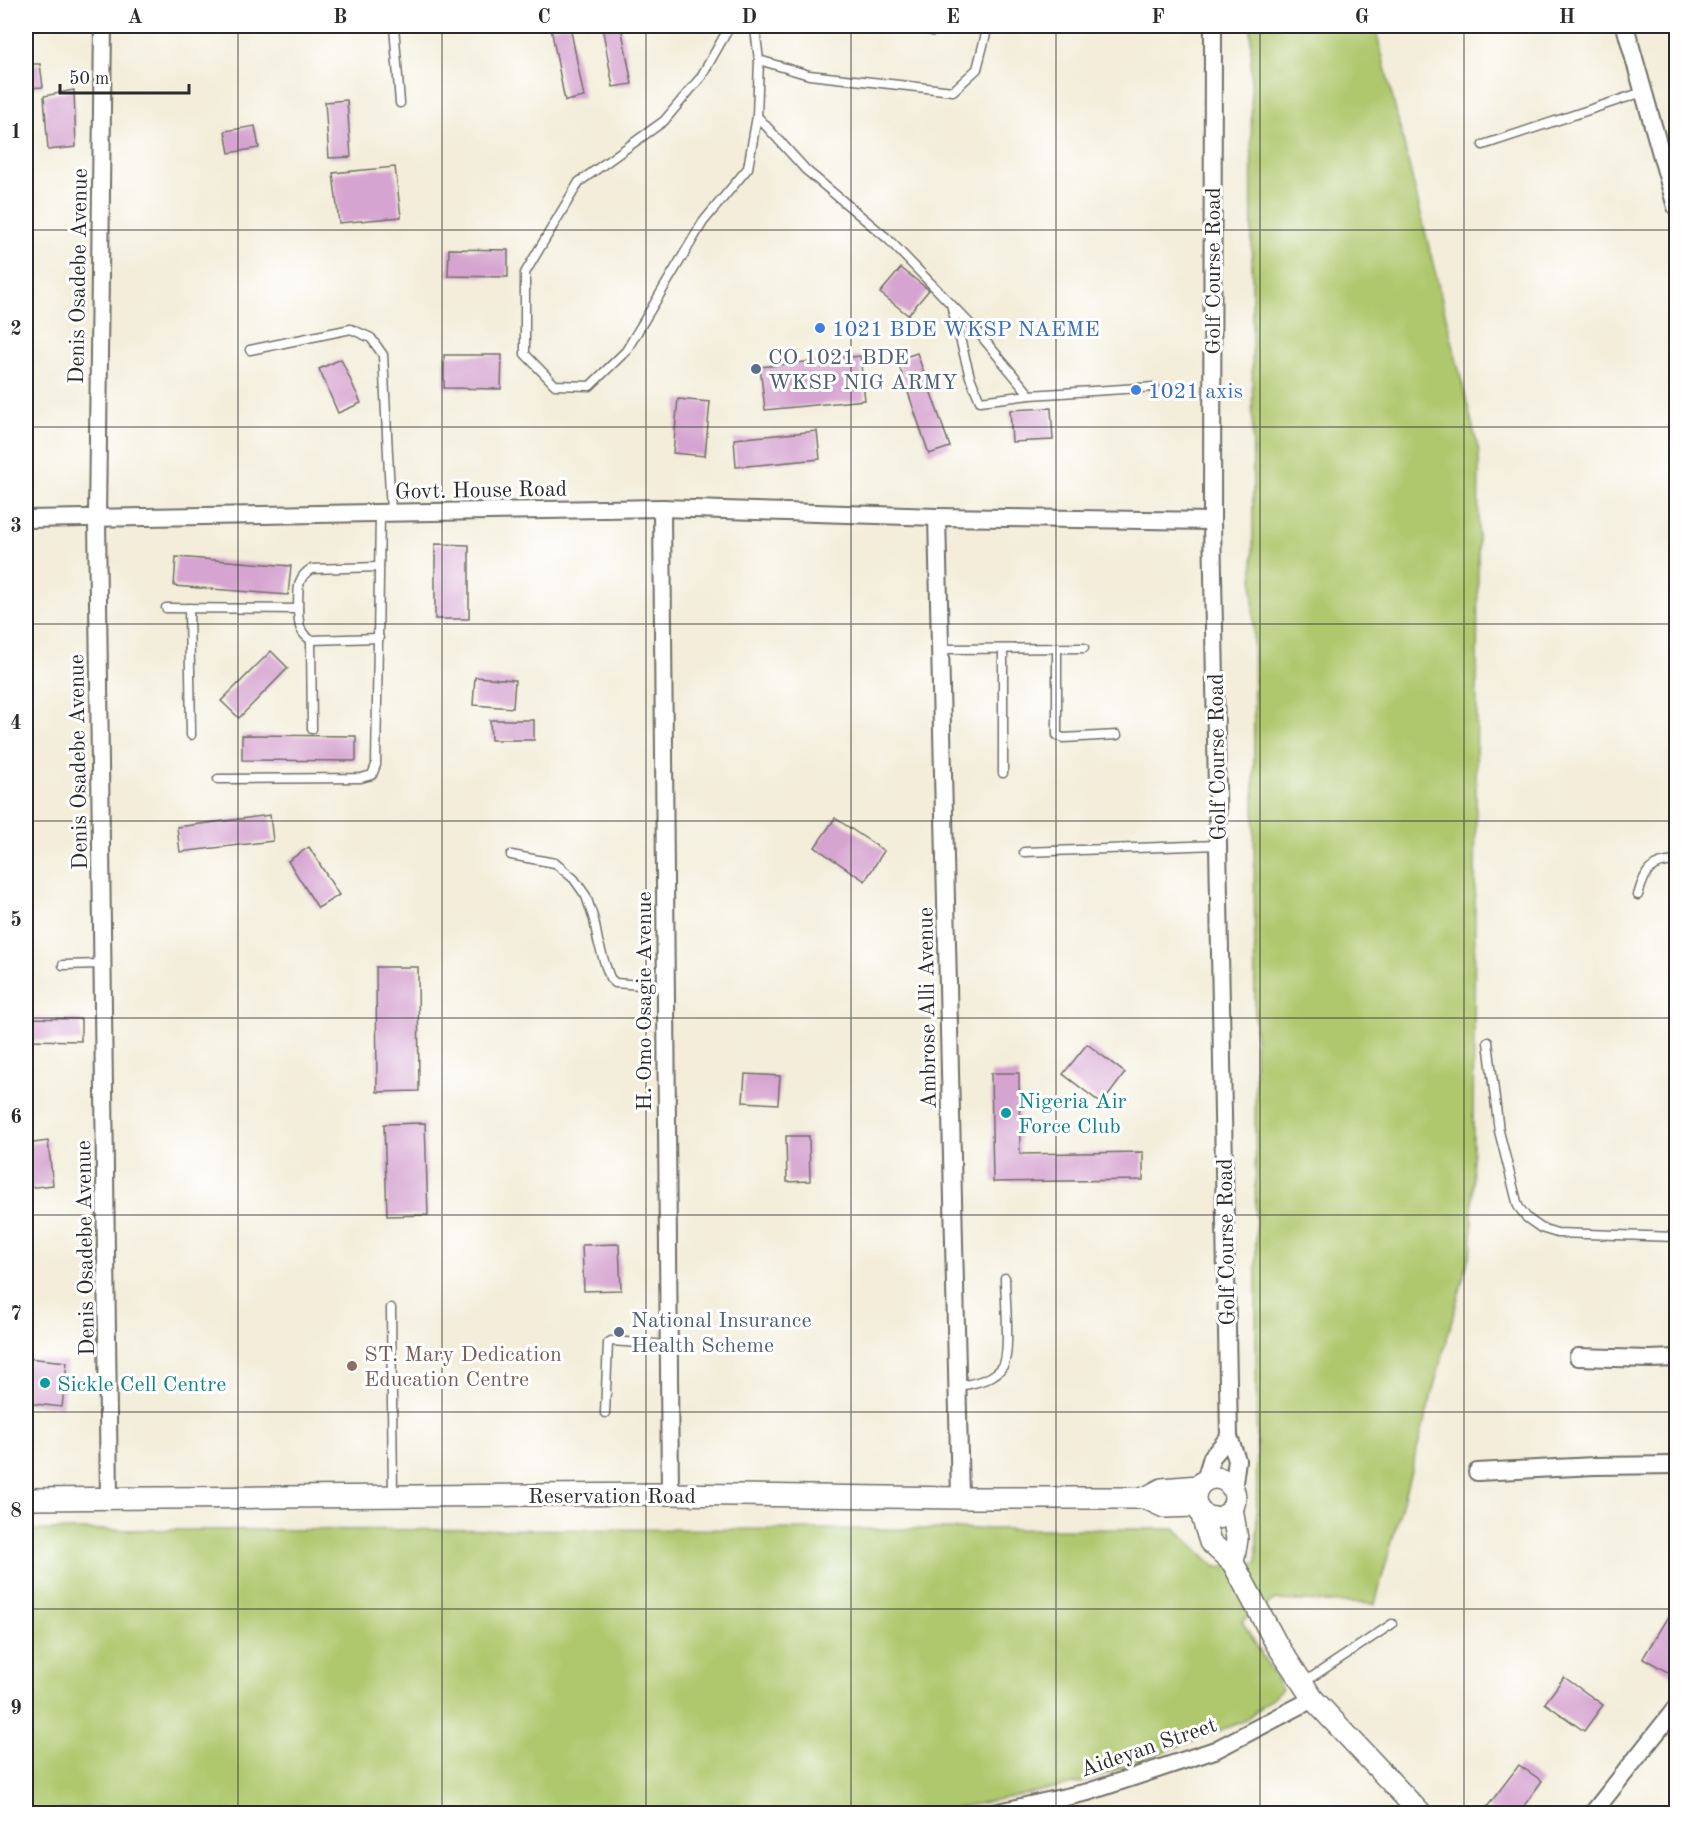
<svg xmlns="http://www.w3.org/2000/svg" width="1702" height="1839" font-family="'Old Standard TT',serif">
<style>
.green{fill:#afc86d;stroke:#6d7a4c;stroke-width:1.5}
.building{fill:#d6a4d0}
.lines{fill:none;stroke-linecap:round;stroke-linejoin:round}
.service-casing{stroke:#716f68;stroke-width:11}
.minor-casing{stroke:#716f68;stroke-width:20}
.tertiary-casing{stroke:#716f68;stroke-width:24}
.service{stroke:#fff;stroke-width:8}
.minor{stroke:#fff;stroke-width:16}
.tertiary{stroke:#fff;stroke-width:21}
.grid{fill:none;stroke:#2b2b2b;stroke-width:1.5;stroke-opacity:0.55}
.shop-dot{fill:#3f7fe0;stroke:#fff;stroke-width:2}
.service-dot{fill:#5c6f8a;stroke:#fff;stroke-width:2}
.culture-dot{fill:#0f9aa8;stroke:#fff;stroke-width:2}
.education-dot{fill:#8d6e63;stroke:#fff;stroke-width:2}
.labels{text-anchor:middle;stroke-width:6;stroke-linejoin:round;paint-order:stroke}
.street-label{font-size:22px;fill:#2b2b2b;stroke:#fff}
.shop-label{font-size:22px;fill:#366cbe;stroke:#fff;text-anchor:start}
.service-label{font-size:22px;fill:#4e5e75;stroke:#fff;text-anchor:start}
.culture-label{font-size:22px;fill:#0d838f;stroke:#fff;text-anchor:start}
.education-label{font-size:22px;fill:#785e54;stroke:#fff;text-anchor:start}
.neatline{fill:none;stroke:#2b2b2b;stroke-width:2}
.grid-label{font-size:20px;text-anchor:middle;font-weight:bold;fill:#2b2b2b}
</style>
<rect width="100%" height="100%" fill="#fff"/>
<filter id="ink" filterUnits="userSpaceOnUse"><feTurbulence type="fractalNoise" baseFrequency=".0167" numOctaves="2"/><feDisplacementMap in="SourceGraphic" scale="12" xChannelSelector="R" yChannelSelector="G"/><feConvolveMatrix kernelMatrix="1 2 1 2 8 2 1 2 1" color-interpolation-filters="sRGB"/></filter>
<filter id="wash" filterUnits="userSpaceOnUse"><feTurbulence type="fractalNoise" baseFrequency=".008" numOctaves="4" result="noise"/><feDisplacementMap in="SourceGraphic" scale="24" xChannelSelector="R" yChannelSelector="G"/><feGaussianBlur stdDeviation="1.35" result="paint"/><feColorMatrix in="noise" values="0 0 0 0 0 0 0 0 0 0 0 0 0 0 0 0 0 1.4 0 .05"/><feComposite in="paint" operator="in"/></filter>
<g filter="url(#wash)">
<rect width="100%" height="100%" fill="#f3edd9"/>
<path class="green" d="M1251,26H1375L1479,452L1472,1246L1375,1604L1275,1600L1242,1621L1282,1689L1244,1721L1084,1782L933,1813L139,1814L138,1804L26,1813V1530L1176,1529L1216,1567L1257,1563Z"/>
<g id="blocks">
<g class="building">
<path d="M565,26H570L584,97L565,101L551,28Z"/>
<path d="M602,26H621L632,84L613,87Z"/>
<path d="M897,26H936L933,36Z"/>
<path d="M26,64H40L43,87L26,88Z"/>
<path d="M74,90L76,147L48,150L44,96Z"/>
<path d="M347,100L351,157L329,158L325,102Z"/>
<path d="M255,126L259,148L229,153L225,131Z"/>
<path d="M395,167L401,217L339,223L333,173Z"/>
<path d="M449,249L508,250V277L448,276Z"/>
<path d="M901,268L929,290L908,315L880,293Z"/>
<path d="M917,353L950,447L929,454L897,360Z"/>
<path d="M444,355H502L501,389L444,388Z"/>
<path d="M860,356L865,400L765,410L760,367Z"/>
<path d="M341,359L361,403L338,413L319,369Z"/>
<path d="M678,399L710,402L705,456L673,453Z"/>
<path d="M1051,408L1053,440L1012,442L1010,410Z"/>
<path d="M817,431L820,459L736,467L734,439Z"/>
<path d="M435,544L469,545V619H435Z"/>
<path d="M176,557L291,566L288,595L174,586Z"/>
<path d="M271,651L288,668L239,718L221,701Z"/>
<path d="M475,677L515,680L513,708L473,705Z"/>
<path d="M490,720H534V740H491Z"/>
<path d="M242,735L356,736V761L242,760Z"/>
<path d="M270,815L273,841L180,852L177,827Z"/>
<path d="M835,818L884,851L865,881L815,847Z"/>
<path d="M309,847L339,895L318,908L288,861Z"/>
<path d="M376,967H418L419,1091L377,1092Z"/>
<path d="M26,1018L81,1019V1041L26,1040Z"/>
<path d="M1087,1044L1125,1073L1102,1104L1063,1074Z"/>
<path d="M991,1073H1019L1020,1154L1143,1152V1180L993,1182Z"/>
<path d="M745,1074L780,1076L778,1104L743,1102Z"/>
<path d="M425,1123L428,1215L387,1216L384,1124Z"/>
<path d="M786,1136H809L810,1181L787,1182Z"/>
<path d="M48,1141L53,1185L26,1188V1144Z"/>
<path d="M619,1244L621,1290L584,1291L582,1245Z"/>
<path d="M26,1358L67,1362L62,1407L26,1403Z"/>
<path d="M1676,1603V1677L1643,1658Z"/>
<path d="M1564,1677L1603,1705L1584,1731L1545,1703Z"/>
<path d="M1519,1765L1542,1781L1518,1814H1496L1487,1807Z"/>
</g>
</g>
</g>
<g filter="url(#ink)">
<use href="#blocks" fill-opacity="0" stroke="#716f68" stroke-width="1.5"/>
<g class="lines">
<defs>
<g id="service">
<path d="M394,26L400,103"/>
<path d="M730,26L701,77L664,121L579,182L525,273V354L555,385L590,386L626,351L703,222L748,168L757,116L759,60"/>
<path d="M765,26L755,29L759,60L809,75L953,91L977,69L988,26"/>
<path d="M757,116L806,170L888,239L977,331L1030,395L980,401L970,377L951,304"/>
<path d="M1483,145L1643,92"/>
<path d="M250,350L351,329L371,338L383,355L391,513"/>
<path d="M1030,395L1155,387"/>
<path d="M166,608L298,609C299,623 298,632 311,640L379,638"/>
<path d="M189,608L191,735"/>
<path d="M298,609C299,592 295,579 311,569L379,567"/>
<path d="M311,640L312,729"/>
<path d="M1057,648V735L1063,738L1117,735"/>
<path d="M940,649L1084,648"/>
<path d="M1003,649V773"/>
<path d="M218,779L361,778L372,775L376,765L380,514"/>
<path d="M1024,852L1218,845"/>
<path d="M511,855L555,863L574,879L586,896L594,920L598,941L605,964L610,978L615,983L666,987"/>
<path d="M1638,895C1645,871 1650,862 1676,861"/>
<path d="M63,965L102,964"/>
<path d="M1488,1042L1499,1131L1518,1206L1527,1218L1541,1228L1557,1233L1676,1237"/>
<path d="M391,1308L393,1496"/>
<path d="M957,1387C972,1383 993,1381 1003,1366C1011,1353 1005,1296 1005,1278"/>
<path d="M605,1413L608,1343L611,1341L668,1345"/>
<path d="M1303,1683L1392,1624"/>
</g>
<g id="minor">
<path d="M103,26L97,519L109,1498"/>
<path d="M1213,26L1212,521L1229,1437L1237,1460L1233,1490"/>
<path d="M1625,26L1676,207"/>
<path d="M662,508L670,1494"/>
<path d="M937,517L960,1498"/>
<path d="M26,519L662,508L937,517L1212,521"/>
<path d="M1578,1357L1650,1359L1676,1358"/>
<path d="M1477,1472L1594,1466L1676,1465"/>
<path d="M1205,1480L1212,1457L1229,1437"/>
<path d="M990,1814L1088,1792L1215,1750L1313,1699"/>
<path d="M1592,1814L1676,1708"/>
</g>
<g id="tertiary">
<circle cx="1215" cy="1498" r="20"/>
<path d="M1145,1498L1162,1489L1199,1486"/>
<path d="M26,1499L670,1494L960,1498H1145L1164,1507L1196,1506"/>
<path d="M1232,1508L1237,1539L1233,1563"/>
<path d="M1201,1513L1210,1542L1233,1563L1276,1643L1313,1699L1421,1814"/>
</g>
</defs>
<use href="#service" class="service-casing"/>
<use href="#minor" class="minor-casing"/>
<use href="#tertiary" class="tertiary-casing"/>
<use href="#service" class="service"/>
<use href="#minor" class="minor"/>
<use href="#tertiary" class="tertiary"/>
</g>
</g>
<path class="grid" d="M238,26V1814M442,26V1814M646,26V1814M851,26V1814M1056,26V1814M1260,26V1814M1464,26V1814M26,230H1676M26,427H1676M26,624H1676M26,821H1676M26,1018H1676M26,1215H1676M26,1412H1676M26,1609H1676"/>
<g class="shop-dot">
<circle cx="820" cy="328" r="6"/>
<circle cx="1136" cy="390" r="6"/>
</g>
<g class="service-dot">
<circle cx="756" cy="369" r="6"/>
<circle cx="619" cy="1332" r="6"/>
</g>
<g class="culture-dot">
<circle cx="1006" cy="1113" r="6"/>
<circle cx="45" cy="1383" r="6"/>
</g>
<circle class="education-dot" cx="352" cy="1366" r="6"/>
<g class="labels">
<g class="street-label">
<text transform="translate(1212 271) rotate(-90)" y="8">Golf Course Road</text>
<text transform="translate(77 276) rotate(-89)" y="8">Denis Osadebe Avenue</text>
<text transform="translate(481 489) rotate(-1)" y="8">Govt. House Road</text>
<text transform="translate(1216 757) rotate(-91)" y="8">Golf Course Road</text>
<text transform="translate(77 762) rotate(-91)" y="8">Denis Osadebe Avenue</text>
<text transform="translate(643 1001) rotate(-90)" y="8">H. Omo Osagie Avenue</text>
<text transform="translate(926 1008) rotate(-91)" y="8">Ambrose Alli Avenue</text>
<text transform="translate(1225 1242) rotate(-91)" y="8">Golf Course Road</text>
<text transform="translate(84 1248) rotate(-91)" y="8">Denis Osadebe Avenue</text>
<text x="612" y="1503">Reservation Road</text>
<text transform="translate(1148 1746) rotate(-19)" y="8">Aideyan Street</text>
</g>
<g class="shop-label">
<text x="832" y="336">1021 BDE WKSP NAEME</text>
<text x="1148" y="398">1021 axis</text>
</g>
<g class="service-label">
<text x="768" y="364">CO 1021 BDE<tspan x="768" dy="25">WKSP NIG ARMY</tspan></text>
<text x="631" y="1327">National Insurance<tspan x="631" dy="25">Health Scheme</tspan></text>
</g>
<g class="culture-label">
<text x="1018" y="1108">Nigeria Air<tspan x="1018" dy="25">Force Club</tspan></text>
<text x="57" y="1391">Sickle Cell Centre</text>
</g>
<g class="education-label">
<text x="364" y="1361">ST. Mary Dedication<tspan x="364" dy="25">Education Centre</tspan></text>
</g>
</g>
<rect width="1702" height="1839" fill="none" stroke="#fff" stroke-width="66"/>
<path d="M60 84v9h129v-9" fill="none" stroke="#2b2b2b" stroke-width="3"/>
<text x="69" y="84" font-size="18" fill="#2b2b2b" stroke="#ffffff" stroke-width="4.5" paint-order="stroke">50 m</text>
<rect x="33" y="33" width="1636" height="1773" class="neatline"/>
<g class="grid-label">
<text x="135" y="23">A</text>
<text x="340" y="23">B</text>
<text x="544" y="23">C</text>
<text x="749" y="23">D</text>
<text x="953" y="23">E</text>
<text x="1158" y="23">F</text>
<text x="1362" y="23">G</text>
<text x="1567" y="23">H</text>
<text x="16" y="138">1</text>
<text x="16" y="335">2</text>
<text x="16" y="532">3</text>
<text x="16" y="729">4</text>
<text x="16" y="926">5</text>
<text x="16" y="1123">6</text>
<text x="16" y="1320">7</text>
<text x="16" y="1517">8</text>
<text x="16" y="1714">9</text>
</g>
</svg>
